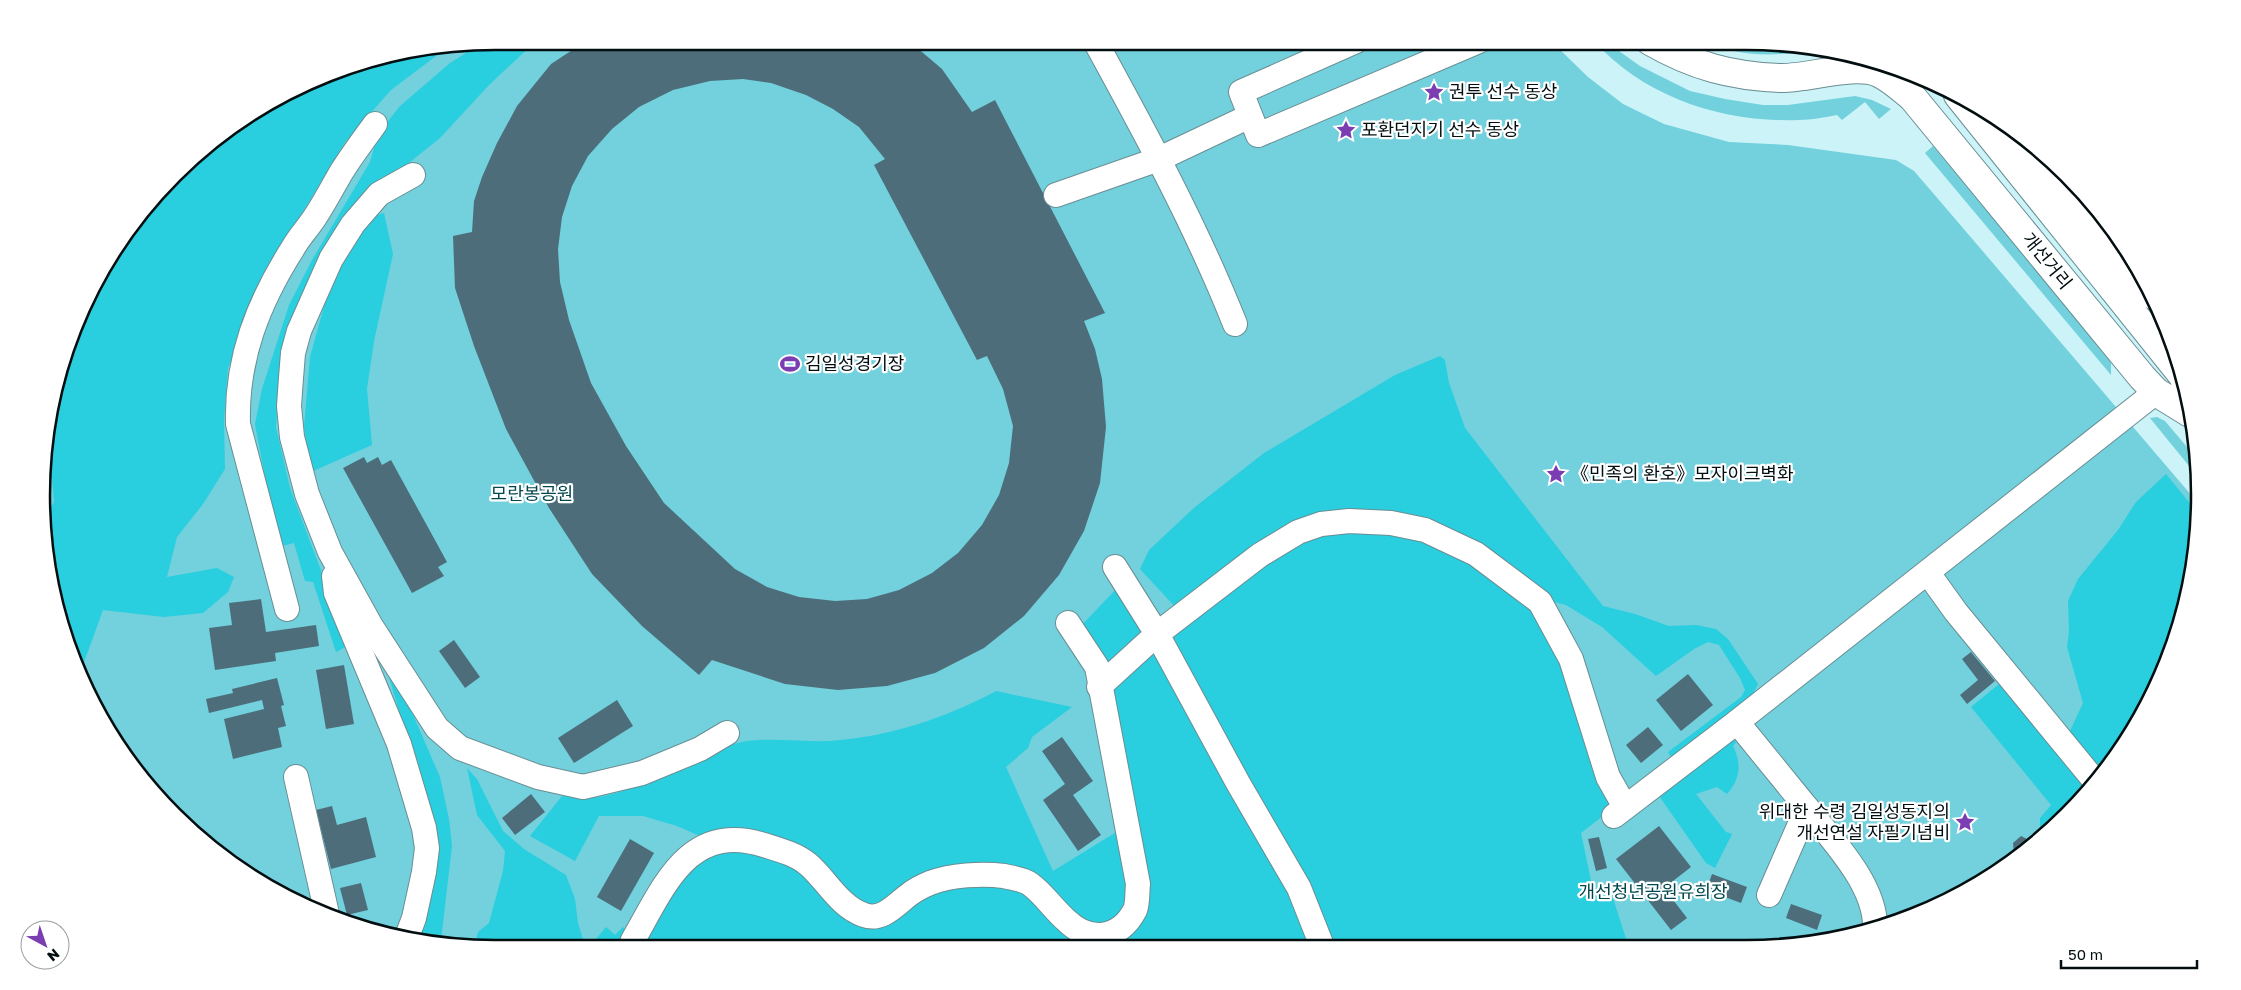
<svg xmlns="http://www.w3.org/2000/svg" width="2241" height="990" font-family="'Golos Text','Noto Sans KR',sans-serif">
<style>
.green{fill:#72d1dd}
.forest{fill:#29cedf}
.building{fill:#4d6d7a;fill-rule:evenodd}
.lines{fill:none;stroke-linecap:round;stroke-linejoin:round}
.minor-casing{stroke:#698e93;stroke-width:26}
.major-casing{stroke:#698e93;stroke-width:30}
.minor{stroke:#fff;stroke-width:24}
.major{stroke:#fff;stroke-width:28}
.labels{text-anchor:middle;stroke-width:4.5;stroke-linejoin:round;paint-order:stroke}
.poi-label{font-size:18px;fill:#020e10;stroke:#fff;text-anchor:start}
.street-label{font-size:18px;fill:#020e10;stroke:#fff}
.park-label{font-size:18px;fill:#00474e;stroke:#fff}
.rim{fill:none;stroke:#020e10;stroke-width:2.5}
</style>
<rect width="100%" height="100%" fill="#cbf3f8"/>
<g class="green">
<path d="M495,41H1551L1588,77L1623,104L1664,124L1729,142L1788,145L1896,160L1914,171L1933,193L2198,503L2196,555L2176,641L2123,747L2045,836L1920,914L1806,945L495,949L349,925L268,888L196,836L102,722L65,641L45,555L50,407L102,268L196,154L268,102L349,65Z"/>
<path d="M1594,41H1605L1640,66L1690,91L1725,99L1763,105H1788L1855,96L1872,100L1891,109L1879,119L1865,102L1842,120L1837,115C1825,117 1812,120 1799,120C1724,123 1645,98 1594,41Z"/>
<path d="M1704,41H1746L1806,51C1772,57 1735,56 1704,41Z"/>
<path d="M1933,146L2108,356L2111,363V375L1925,153Z"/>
<path d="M2157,417L2165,421L2198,460V477L2150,418Z"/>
</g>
<g class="forest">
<path d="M495,41H536L489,85L440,138L400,170L293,323L279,385L276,427L290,488L349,645L336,652L313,582L305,581L294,543L278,547L255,424L262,389L289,305L312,260L370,162L378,134L400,106L450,63L482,43Z"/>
<path d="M444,50L391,90L345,142L273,261L228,368L224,419L225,469L203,504L177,537L167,577L217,568L234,577L228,592L203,613L164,617L103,610L83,665L97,711L65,641L45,555L46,515L54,502L52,478L48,471L50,407L102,268L196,154L268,102L349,65Z"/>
<path d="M384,213L393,254L374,341L367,389L372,445L311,472L304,427L310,357L328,292L348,254L373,216Z"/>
<path d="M1440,356L1445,360L1449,383L1465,428L1603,606L1635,614L1669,626L1696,625L1716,629L1728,639L1758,684L1753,694L1673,760L1668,752L1741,697L1745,690L1740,678L1719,645L1708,642L1694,649L1656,676L1602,627L1566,605L1546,600L1481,551L1347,515L1177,609L1140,569L1149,550L1195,507L1264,453L1395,375Z"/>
<path d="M2166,474L2197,512L2196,555L2176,641L2123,747L2099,775L2069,733L2083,703L2067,647L2069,631L2068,601L2078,579L2118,530L2136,502Z"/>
<path d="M1392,527L1474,558L1532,607L1565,664L1617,805L1581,833L1594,895L1613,898L1628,945L1325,946L1166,636L1189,615L1318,530Z"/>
<path d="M1120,585L1151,634L1110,673L1079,628Z"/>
<path d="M1157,645L1317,946L635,948L675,876L709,847L789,859L854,915L954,883L1026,887L1060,921L1131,927L1104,697Z"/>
<path d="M388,674L404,694L440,777L449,819L452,846L441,940L420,936L422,788Z"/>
<path d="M2004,680L2091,784L2045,836L2040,839V818L2051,805L1971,707Z"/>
<path d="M996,691L1072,707L1032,737L1028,748L1006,767L1053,871L1123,828L1134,898L1100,933L987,871L877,912L825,876L707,839L677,826L643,816H599L575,861L530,836L562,796C572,797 583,799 592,798C646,792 690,752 742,742C766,737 803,742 829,741C889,737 943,719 996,691Z"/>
<path d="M1732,738L1736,742L1733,746C1742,764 1740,780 1727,794L1717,787L1696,794L1726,832L1732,834L1715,868L1706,863L1657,793Z"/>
<path d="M467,768L477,779L503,831L524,849L566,875L575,899L578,923L583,939L592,944L606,927L615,935L623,927L629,935L625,948L495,949L475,945L478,932L489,923L503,871L505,851L477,815Z"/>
</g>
<g class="building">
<path d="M586,41H909L942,69L972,112L995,100L1105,313L1084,321L1095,349L1102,379L1106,427L1100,483L1084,531L1059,575L1024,616L984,648L935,673L887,686L838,690L785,684L712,660L699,675L642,626L592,574L549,508L506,429L474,346L455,288L453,236L472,232L474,201L482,177L497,143L517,106L551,64ZM743,79L771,83L806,95L833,109L859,127L885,159L874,165L977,360L987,356L1003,389L1013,426L1009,463L999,495L982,525L958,553L932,573L899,590L867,599L835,601L799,597L767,587L735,569L664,503L626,446L591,383L569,320L560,282L558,249L562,217L572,186L588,156L612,129L639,107L673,90L710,81Z"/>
<path d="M364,457L367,463L378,457L382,465L391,460L447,562L438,567L444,576L412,593L343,468Z"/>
<path d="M261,599L266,632L316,625L319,646L275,653L276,661L215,670L209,628L232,625L229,603Z"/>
<path d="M454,640L480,677L465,688L439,651Z"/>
<path d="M1971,652L1995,681L1967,704L1960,695L1978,680L1962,659Z"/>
<path d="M344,665L354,724L326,729L316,670Z"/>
<path d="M1688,674L1713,705L1681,731L1656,700Z"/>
<path d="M277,678L284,705L281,706L286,726L278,728L282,747L233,759L224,719L264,709L262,700L209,713L206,699L233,693L232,689Z"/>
<path d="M617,700L633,726L574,763L558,738Z"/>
<path d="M1648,727L1663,745L1641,763L1626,745Z"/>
<path d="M1062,737L1093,781L1073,795L1101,835L1078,851L1043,800L1065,784L1042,751Z"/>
<path d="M531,794L545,812L515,835L502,818Z"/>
<path d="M332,806L337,825L366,817L376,857L331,869L316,810Z"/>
<path d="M1659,826L1691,867L1664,888L1687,918L1671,930L1616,859Z"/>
<path d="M2021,836L2031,841L2032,845L2016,855L2014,854L2013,843Z"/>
<path d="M1599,837L1607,868L1596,871L1588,839Z"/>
<path d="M630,839L654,853L621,911L597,897Z"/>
<path d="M1712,874L1747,887L1741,903L1706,890Z"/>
<path d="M361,883L368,910L347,915L340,888Z"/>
<path d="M1791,904L1822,915L1817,930L1786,918Z"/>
</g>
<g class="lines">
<defs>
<g id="minor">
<path d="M1095,41C1146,134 1196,226 1235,324"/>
<path d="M1356,41L1241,92L1258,135L1479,41"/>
<path d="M413,175L379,194L353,224L331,259L299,331L293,353L291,378L289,406L292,437L307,494L330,552L371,626L437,728L460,748L538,777L583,787L642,773L700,749L727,733"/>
<path d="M1056,195L1159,159L1250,116"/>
<path d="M1115,567L1157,634L1238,783L1299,888L1322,946"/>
<path d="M1928,573L1956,612L2094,780"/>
<path d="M334,576L336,593L399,744L424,828L427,848L424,872L414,918L408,934"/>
<path d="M287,609L238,424C236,359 258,303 293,248C299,237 308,228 315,217C325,202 333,186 342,171C352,155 364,139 375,124"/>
<path d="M1099,687L1157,634L1260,555L1298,532L1321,524L1349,521L1391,523L1425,530L1476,554L1540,602L1571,659L1608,777L1625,807"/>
<path d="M296,777L327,914"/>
<path d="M1807,808C1832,840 1875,884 1875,926"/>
<path d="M1614,816L1737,722"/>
<path d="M1769,895L1807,808L1737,722C1877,613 2016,501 2156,392"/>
<path d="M630,948L633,940C664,887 688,821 764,845C780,850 796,854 809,865C827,881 840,907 864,915C883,922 897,903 910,894C915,890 923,886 930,883C951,875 982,873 1004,876C1012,878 1023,879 1030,884C1044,894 1053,909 1067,921C1090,943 1120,939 1135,910C1138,903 1137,892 1138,884L1097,667L1068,623"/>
</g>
<g id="major">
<path d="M1650,41C1694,66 1730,76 1780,78C1807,79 1855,62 1879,73C1892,79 1902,89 1913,98L2142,377L2156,392L2190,413"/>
<path d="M1958,95L2183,376L2185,381"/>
<path d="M2024,139L2153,295"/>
</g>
</defs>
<use href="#minor" class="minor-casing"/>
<use href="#major" class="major-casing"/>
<use href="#minor" class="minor"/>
<use href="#major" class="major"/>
</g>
<defs>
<symbol id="sight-bare" viewBox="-9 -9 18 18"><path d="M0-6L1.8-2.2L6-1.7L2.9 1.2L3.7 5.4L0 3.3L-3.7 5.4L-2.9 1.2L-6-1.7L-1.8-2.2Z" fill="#7b3db2" stroke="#fff" stroke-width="2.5" paint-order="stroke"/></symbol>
<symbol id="stadium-bare" viewBox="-9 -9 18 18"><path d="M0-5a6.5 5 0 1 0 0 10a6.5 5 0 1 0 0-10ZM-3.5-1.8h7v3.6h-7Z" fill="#7b3db2" stroke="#fff" stroke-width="2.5" paint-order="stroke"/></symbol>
</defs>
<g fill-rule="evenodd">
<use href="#sight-bare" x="1420" y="78" width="28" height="28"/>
<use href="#sight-bare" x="1332" y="116" width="28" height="28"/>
<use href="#stadium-bare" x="776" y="350" width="28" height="28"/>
<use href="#sight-bare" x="1542" y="460" width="28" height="28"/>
<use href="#sight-bare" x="1951" y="808" width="28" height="28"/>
</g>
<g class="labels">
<g class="poi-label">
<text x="1449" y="98">권투 선수 동상</text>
<text x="1361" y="136">포환던지기 선수 동상</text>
<text x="805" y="370">김일성경기장</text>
<text x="1571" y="480">《민족의 환호》모자이크벽화</text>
<text x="1950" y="818" text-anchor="end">위대한 수령 김일성동지의<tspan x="1950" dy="21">개선연설 자필기념비</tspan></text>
</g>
<g class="street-label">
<text transform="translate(2047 261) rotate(51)" y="6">개선거리</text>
</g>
<g class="park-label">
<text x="532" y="500">모란봉공원</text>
<text x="1653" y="898">개선청년공원유희장</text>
</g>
</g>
<path d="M0 0H2241V990H0ZM495 50H1746A445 445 0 0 1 2191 495V495A445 445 0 0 1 1746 940H495A445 445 0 0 1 50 495V495A445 445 0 0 1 495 50Z" fill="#fff" fill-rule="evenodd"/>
<path class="rim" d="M495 50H1746A445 445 0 0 1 2191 495V495A445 445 0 0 1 1746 940H495A445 445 0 0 1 50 495V495A445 445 0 0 1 495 50Z"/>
<g transform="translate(45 945) rotate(140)"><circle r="24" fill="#ffffff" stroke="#9a9f9f"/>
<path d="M0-4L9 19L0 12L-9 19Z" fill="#7b3db2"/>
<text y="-8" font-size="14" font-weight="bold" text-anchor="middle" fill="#020e10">N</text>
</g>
<path d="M2061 960v8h136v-8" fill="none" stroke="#020e10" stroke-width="2.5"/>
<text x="2068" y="960" font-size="15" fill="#020e10" stroke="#ffffff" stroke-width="4" paint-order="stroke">50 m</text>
</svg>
